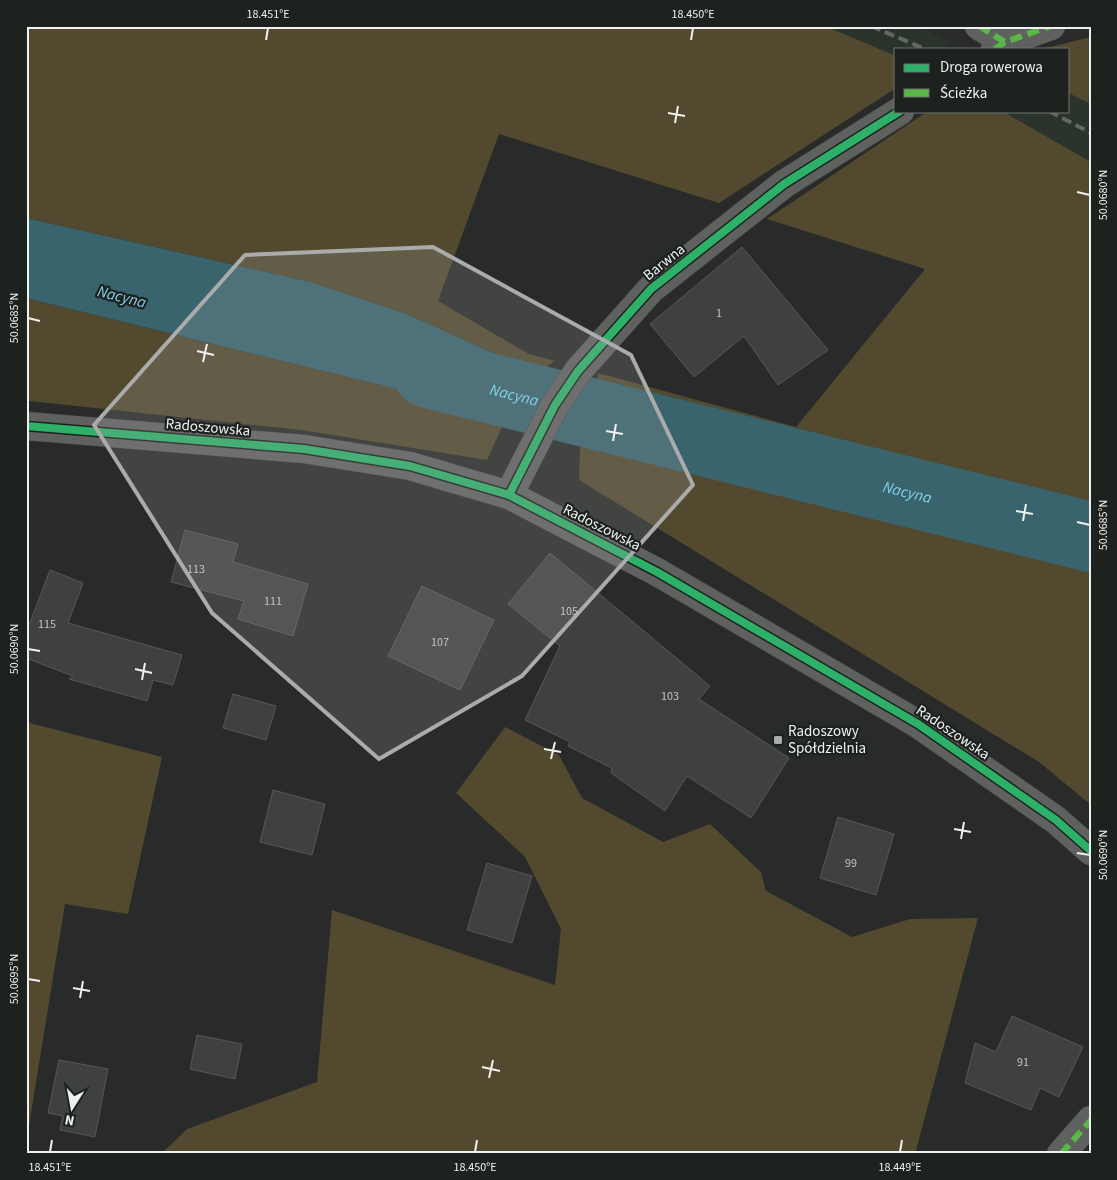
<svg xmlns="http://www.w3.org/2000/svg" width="1117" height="1180" font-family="'Source Sans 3',sans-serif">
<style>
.built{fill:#2a342c}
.green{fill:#52492e}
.water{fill:#39636d}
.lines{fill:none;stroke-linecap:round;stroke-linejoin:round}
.river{stroke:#39636d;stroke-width:70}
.building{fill:#3e4140;stroke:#555857}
.minor-casing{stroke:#454846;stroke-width:29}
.tertiary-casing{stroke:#454846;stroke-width:29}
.minor{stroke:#5f615f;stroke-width:28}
.tertiary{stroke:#5f615f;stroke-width:28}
.rail{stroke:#656765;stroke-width:4;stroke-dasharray:10 5;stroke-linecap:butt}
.quiet{stroke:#58b947;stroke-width:6;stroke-dasharray:12 6;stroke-linecap:butt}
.cycleway-casing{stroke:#1d221f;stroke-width:11}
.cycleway{stroke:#2db169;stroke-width:8}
.marked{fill:#a9acaa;fill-opacity:0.2;stroke:#a9acaa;stroke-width:4;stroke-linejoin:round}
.ticks{fill:none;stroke:#eef1ef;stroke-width:2}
.poi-dot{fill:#a9acaa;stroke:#1d221f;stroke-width:2}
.labels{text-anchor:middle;stroke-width:4.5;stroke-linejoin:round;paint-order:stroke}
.number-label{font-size:12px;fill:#c2c5c3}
.street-label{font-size:15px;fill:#eef1ef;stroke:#1d221f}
.poi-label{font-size:15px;fill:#eef1ef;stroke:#1d221f;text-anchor:start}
.water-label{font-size:16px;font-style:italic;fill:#82d0e7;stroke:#1d221f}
.neatline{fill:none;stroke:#eef1ef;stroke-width:2}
.ticks-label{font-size:12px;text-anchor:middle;fill:#eef1ef}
</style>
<rect width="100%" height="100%" fill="#282b29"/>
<g class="built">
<path d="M825,26H915L950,41L943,49H896V56Z"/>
<path d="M1068,93L1091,104V162L1002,111H1068Z"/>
</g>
<g class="green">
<path d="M26,26H825L896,56V88L719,203L499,134L438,301L529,354L555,361L537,373L407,314L311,282L26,218Z"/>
<path d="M1091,37V104L1068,93V49H1042Z"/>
<path d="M928,111H1002L1091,162V526L593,404L598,373L796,427L925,269L767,219Z"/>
<path d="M26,298L507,416L487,460L301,430L29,401L26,400Z"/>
<path d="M581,424L1091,553V805L1039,762L579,480Z"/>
<path d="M26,722L162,757L128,914L65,904L26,1144Z"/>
<path d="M505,727L559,755L582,798L663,842L710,824L761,872L766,891L852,937L910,919L978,918L915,1154H161L187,1129L317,1082L332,910L555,985L561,929L525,857L456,793Z"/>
</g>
<path class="water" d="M26,218L311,282L407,314L537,373L507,416L26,298Z"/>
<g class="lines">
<path class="river" id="s1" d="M428,373L1091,537"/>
</g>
<g class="building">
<path d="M742,247L828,350L778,385L744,336L694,377L650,324Z"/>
<path d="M185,530L238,544L233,562L308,584L293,636L238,619L244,601L171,582Z"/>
<path d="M550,553L710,686L699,699L789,758L751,818L687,776L665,811L611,773L612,768L568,746L570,742L525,720L560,646L508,604Z"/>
<path d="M50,570L83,583L68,623L182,655L173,685L153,680L147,701L69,679L73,676L26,658V633Z"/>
<path d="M422,586L494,620L460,690L388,656Z"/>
<path d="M233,694L276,706L266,740L223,728Z"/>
<path d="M273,790L325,804L312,855L260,842Z"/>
<path d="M838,817L894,834L876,895L820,878Z"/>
<path d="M487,863L532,876L512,943L467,930Z"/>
<path d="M1012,1016L1083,1047L1059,1097L1040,1088L1031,1110L965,1083L975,1043L996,1052Z"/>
<path d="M197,1035L242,1044L235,1079L190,1069Z"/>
<path d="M59,1060L108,1069L95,1137L60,1130L63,1116L48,1113Z"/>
</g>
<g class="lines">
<defs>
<g id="minor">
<path d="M979,26L1005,42"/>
<path d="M995,49L1005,42L1051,26"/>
<path d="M509,495L555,405L578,371L651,289L784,184L900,111"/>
<path d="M1061,1154L1091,1120"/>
</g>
<path id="tertiary" d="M26,426L304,449L410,466L509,495L657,572L918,724L1056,820L1091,851"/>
</defs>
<use href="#minor" class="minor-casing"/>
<use href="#tertiary" class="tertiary-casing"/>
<use href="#minor" class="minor"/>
<use href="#tertiary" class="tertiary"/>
<g class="rail">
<path d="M871,26L925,49"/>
<path d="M1049,111L1091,133"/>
</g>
<g class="quiet">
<path d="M979,26L1005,42"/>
<path d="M995,49L1005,42L1051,26"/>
<path d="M1061,1154L1091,1120"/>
</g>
<defs>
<g id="cycleway">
<path d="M26,426L304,449L410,466L509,495L657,572L918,724L1056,820L1091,851"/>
<path d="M509,495L555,405L578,371L651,289L784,184L900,111"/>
</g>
</defs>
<use href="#cycleway" class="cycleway-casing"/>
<use href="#cycleway" class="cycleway"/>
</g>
<path class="marked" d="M433,247L631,355L693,485L522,676L379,759L212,613L94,425L245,255Z"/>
<path class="ticks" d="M266,40L268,28M691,40L693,28M668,113L685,116M675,123L678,106M1077,192L1090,195M28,318L40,321M197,351L214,355M203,362L207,344M606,431L623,434M613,441L616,424M1016,511L1033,514M1023,521L1026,504M1077,522L1090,525M28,649L40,651M135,669L152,673M142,680L145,663M544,749L561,752M551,759L555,742M954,829L971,832M961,839L964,822M1077,853L1090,855M28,979L40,981M73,988L90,991M80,998L83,981M482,1067L500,1071M489,1078L493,1060M50,1152L52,1140M475,1152L477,1140M900,1152L902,1140"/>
<rect class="poi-dot" x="773" y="735" width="10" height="10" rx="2.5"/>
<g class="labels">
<g class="number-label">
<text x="719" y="317">1</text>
<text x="196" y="573">113</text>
<text x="273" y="605">111</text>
<text x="569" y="615">105</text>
<text x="47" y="628">115</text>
<text x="440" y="646">107</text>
<text x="670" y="700">103</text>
<text x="851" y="867">99</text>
<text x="1023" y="1066">91</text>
</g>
<g class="street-label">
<text transform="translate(664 262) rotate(-39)" y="5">Barwna</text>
<text transform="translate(208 427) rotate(5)" y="5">Radoszowska</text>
<text transform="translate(602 527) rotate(27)" y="5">Radoszowska</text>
<text transform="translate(953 732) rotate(34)" y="5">Radoszowska</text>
</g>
<g class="poi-label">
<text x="788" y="736">Radoszowy<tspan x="788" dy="17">Spółdzielnia</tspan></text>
</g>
<g class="water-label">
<text transform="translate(122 296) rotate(14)" y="6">Nacyna</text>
<text dy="6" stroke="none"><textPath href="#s1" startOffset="89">Nacyna</textPath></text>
<text dy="6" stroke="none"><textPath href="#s1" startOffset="494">Nacyna</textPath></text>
</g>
</g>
<rect width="1117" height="1180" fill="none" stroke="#1d221f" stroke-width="55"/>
<rect x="894" y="48" width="175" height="65" fill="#1d221f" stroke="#717572"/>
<rect x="904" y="64" width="25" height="8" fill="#2db169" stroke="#717572"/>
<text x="940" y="72" font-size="15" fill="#eef1ef">Droga rowerowa</text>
<rect x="904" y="89" width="25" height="8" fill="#58b947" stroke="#717572"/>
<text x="940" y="98" font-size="15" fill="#eef1ef">Ścieżka</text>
<g transform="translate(72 1108) rotate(191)" stroke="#1d221f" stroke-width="4" paint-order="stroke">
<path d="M0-4L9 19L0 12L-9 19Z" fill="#eef1ef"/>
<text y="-8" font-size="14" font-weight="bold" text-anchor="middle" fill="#eef1ef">N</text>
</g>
<rect x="28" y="28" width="1062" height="1124" class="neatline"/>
<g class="ticks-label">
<text x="268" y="18">18.451°E</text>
<text x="693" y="18">18.450°E</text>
<text transform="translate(1103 195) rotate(-90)" y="4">50.0680°N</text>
<text transform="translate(14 318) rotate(-90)" y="4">50.0685°N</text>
<text transform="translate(1103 525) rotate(-90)" y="4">50.0685°N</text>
<text transform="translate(14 649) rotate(-90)" y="4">50.0690°N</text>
<text transform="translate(1103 855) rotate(-90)" y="4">50.0690°N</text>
<text transform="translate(14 979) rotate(-90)" y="4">50.0695°N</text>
<text x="50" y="1171">18.451°E</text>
<text x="475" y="1171">18.450°E</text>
<text x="900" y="1171">18.449°E</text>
</g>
</svg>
